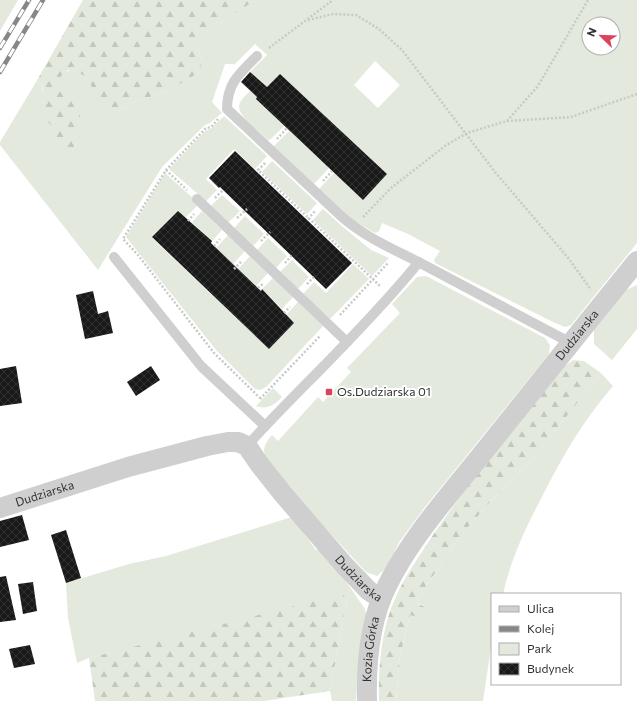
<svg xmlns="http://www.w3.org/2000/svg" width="637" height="701" font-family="Commissioner,sans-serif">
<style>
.green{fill:#e3e9dc;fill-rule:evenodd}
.forest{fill:url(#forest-firs)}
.building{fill:url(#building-cross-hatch)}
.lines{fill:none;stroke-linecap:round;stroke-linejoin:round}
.path{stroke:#c9c9c9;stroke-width:2.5;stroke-dasharray:2 2;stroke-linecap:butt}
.lane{stroke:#cfcfcf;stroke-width:10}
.street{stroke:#cfcfcf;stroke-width:20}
.rail-casing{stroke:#878787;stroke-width:4.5}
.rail{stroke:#fff;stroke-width:3;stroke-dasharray:9;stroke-linecap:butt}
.poi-dot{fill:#db425c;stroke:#fff;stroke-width:1.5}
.labels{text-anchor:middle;stroke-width:4;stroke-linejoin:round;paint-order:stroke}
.street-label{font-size:12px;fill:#323232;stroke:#fff}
.poi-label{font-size:12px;fill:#323232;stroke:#fff;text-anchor:start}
</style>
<defs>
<pattern id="forest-firs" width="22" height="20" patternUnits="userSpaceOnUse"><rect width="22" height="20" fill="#e3e9dc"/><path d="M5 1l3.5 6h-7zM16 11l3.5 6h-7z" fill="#c3c8bd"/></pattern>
<pattern id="building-cross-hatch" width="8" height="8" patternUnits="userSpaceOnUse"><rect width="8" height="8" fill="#191919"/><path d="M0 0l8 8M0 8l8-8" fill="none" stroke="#323232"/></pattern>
</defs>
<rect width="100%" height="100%" fill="#fff"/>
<g class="green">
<path d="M0,0H18L0,31Z"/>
<path d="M257,0H637V243L571,325L565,327L555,323L435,263L434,260L440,251L408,234L382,223L379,231L375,233L353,220L319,189L334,173L363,200L387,174L280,74L267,87L250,72L267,55L255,44L235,64H225L212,102L222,113L210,123L205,125L162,167L98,270L0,145V142L36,82L42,84L43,95L41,103L49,124L56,129L73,151L76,144L71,100C66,96 57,92 56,85C55,76 69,68 76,70C83,72 111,104 118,111L135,102L168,91L202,63L198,47C216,24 232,14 257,0ZM589,24H613V48H589ZM375,61L400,85L378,108L354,85Z"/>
<path d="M250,91L257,97L256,99L284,126L271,139L268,140C261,133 238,116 239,106C240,100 246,95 250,91Z"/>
<path d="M224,116L267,156L255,169L234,149L206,179L217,190L206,201L169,169L205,131L210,129Z"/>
<path d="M289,131L329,168L314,184L274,146Z"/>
<path d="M272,161L317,203L307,214L262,172Z"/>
<path d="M165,173L196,201L194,203L197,206L185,218L178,211L152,238L269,349L294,323L286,315L298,302L323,326L266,387L260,390L255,389L217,351L126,237Z"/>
<path d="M222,195L240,211L228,223L211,206Z"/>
<path d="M323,209L343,227L371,250L389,258L372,276L313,220Z"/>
<path d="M202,211L222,230L212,241L192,222Z"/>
<path d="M245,216L264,234L253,246L234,228Z"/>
<path d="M228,235L245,251L233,264L216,248Z"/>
<path d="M268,238L287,256L276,268L257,250Z"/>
<path d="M250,256L268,273L256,286L238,269Z"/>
<path d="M292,260L309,277L298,289L280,272Z"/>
<path d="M353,264L369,279L330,319L303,294L314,282L326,293Z"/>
<path d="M426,276L545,338L550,345L549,354L425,507L400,541L385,569L377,576L366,572L269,467C263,451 261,448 272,435L278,441L318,397L323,402L351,372L347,368L400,313L392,304L417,277Z"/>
<path d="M273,278L293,297L282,309L262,289Z"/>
<path d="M637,285V329L612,360L594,344V329L626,290Z"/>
<path d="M601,373L613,386C585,418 563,455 544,493C527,525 511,558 503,594H492V641L483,701H396L400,656L410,615L426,607L415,602L459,538L487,505L535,456Z"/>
<path d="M273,388L282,397C274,405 267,410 256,406Z"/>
<path d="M292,517L316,550L322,547L365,609L367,619L357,681L356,701H332L330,691L347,599L89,658L77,663L68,618L66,583L129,564L166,556Z"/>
</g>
<g class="forest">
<path d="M83,0H257C232,14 216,24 198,47L202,63L198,73L168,91L135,102L118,111L110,110L103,106L86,77L77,71L68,70L62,75L57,81L56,86L59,91L71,100L80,115L81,131L73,151L70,156H66L55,146L56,129C47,123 39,113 41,101C42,95 44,90 42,84L36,82Z"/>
<path d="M573,360L584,361L601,373L535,456L487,505L459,538L415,602L427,608L422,618L410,615L400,656L396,701H379C378,672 381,633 392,606C402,580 418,558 433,535C473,476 521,421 565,366Z"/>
<path d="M342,594L347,599L330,691L264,701H95L89,658Z"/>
</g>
<g class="building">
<path d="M250,72L267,87L280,74L387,174L363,200L256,99L257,97L241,82Z"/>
<path d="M235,151L352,263L326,289L220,187L219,188L209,178Z"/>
<path d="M178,211L212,241L211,243L261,291L262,289L294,323L269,349L152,237Z"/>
<path d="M93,291L98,314L108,311L113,333L85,339L76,295Z"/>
<path d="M16,366L22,403L0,406V369Z"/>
<path d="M151,366L160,380L136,396L127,382Z"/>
<path d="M22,515L29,540L0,547V521Z"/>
<path d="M66,530L81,578L66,583L51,535Z"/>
<path d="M6,576L16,620L0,622V577Z"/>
<path d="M33,582L37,611L23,614L18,584Z"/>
<path d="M30,645L35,664L14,668L9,649Z"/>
</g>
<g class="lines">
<g class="path">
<path d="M308,20L333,14L356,15L379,29L402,50L495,172L569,259L591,290"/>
<path d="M269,48L333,0"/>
<path d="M218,119L211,127L206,128L166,170L123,239L138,255L214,353L260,398"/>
<path d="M507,121L538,86L588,0"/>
<path d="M277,139L287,128"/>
<path d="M265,163L258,170L380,286"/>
<path d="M166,170L187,190"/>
<path d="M323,181L332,171"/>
<path d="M215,198L223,190"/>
<path d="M363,217L391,188L445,146L467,133L507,121L571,117L637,94"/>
<path d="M237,218L247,209"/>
<path d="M308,219L316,210"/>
<path d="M188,221L194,214"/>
<path d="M261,241L270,232"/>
<path d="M214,246L220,239"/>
<path d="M285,263L293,254"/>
<path d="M234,269L242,261"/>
<path d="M307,284L314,277"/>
<path d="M258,288L264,283"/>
<path d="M284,313L290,307"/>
<path d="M340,315L388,263"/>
<path d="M260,399L320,336"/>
</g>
<g class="lane">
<path d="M257,56C240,73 227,83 227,109L340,215C365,238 396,250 426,266C474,292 523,317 571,343"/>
<path d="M197,199L347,342"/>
<path d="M114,257L201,366L265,426"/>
<path d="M247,446C279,410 314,377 347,342C372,316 396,290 419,262"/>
</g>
<g class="street">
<path id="s1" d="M0,508L128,467L207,446L228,442H238L247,446L260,465L283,494L345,566L369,591L381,599"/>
<path id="s2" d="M367,701C366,663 370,620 387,586C409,540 450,494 482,454C534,389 585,325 637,261"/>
</g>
<defs>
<g id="rail">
<path d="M0,48L29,0"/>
<path d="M0,72L43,0"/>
</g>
</defs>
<use href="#rail" class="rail-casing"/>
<use href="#rail" class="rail"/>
</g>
<rect class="poi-dot" x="325" y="388" width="8" height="8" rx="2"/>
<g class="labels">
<g class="street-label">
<text dy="4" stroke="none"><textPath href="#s2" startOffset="433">Dudziarska</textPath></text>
<text dy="4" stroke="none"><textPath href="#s1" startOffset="47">Dudziarska</textPath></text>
<text dy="4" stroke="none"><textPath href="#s1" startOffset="431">Dudziarska</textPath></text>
<text dy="4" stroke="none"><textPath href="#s2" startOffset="52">Kozia Górka</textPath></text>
</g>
<g class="poi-label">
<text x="337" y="396">Os.Dudziarska 01</text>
</g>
</g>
<rect x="491" y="593" width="130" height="92" fill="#ffffff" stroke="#adadad"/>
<rect x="499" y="606" width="20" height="6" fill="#cfcfcf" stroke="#adadad"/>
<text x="527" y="613" font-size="12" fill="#323232">Ulica</text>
<rect x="499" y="626" width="20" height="6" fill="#878787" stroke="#adadad"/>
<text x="527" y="633" font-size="12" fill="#323232">Kolej</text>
<rect x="499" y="643" width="20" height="12" fill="#e3e9dc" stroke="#adadad"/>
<text x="527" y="653" font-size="12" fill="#323232">Park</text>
<rect x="499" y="663" width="20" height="12" fill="url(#building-cross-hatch)" stroke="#adadad"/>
<text x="527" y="673" font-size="12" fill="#323232">Budynek</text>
<g transform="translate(601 36) rotate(293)"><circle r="19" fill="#ffffff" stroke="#adadad"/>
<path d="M0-3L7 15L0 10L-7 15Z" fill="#db425c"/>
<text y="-6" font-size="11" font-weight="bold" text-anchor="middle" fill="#323232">N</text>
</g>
</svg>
